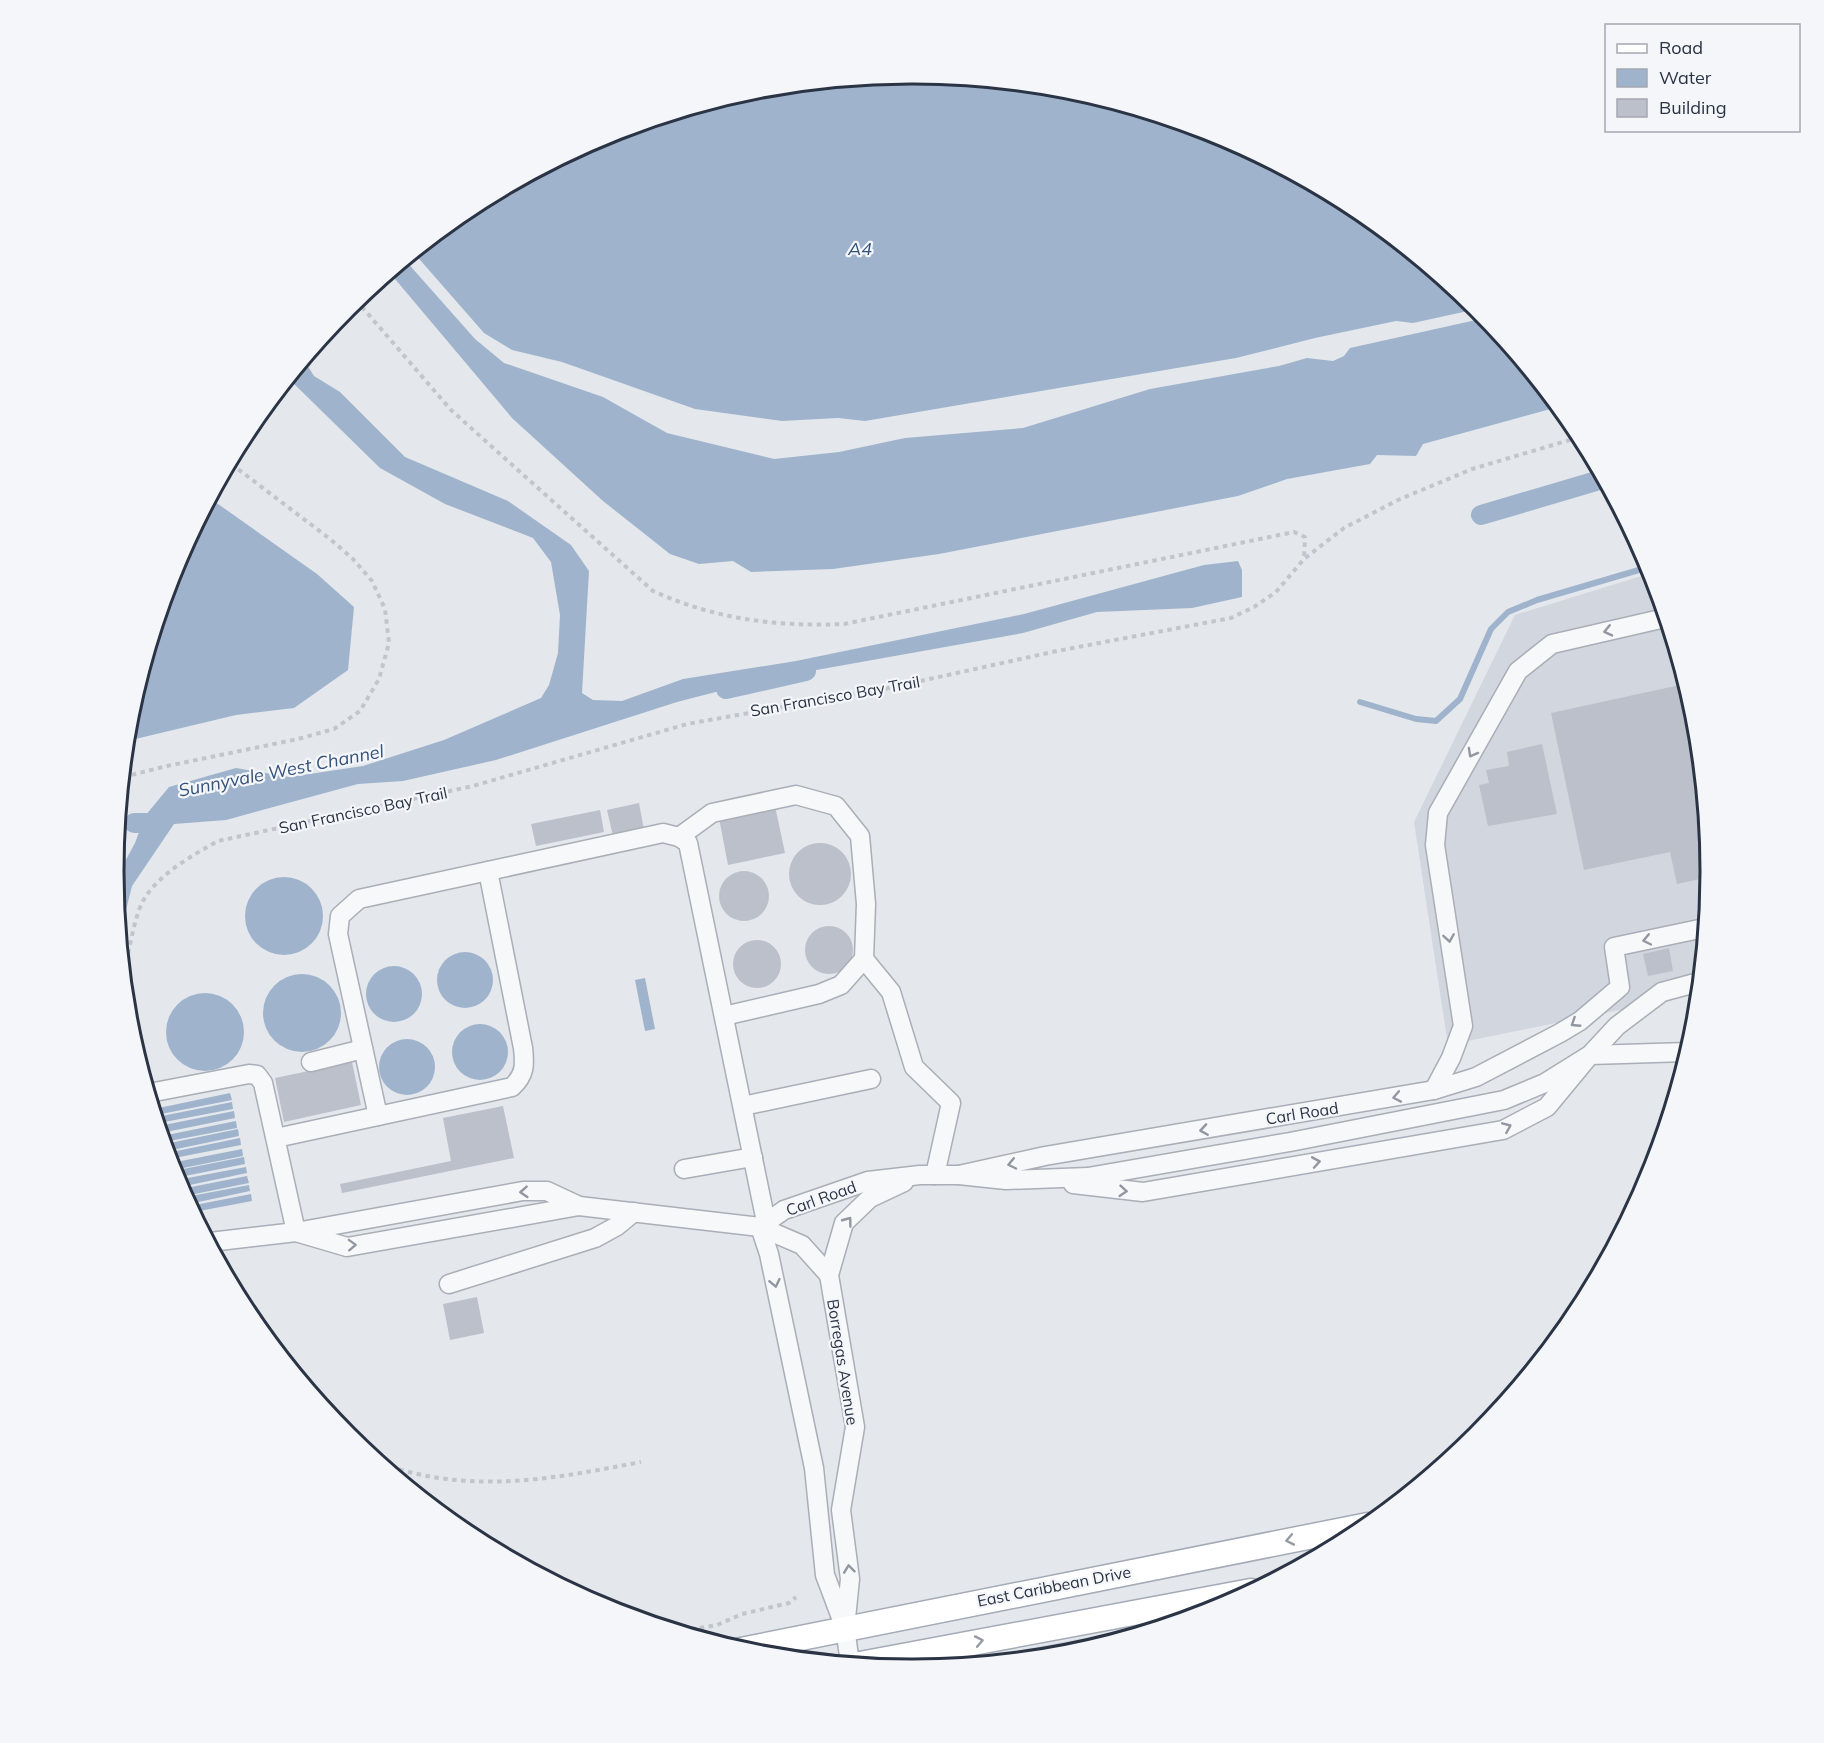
<svg xmlns="http://www.w3.org/2000/svg" width="1824" height="1743" font-family="Mulish,sans-serif">
<style>
.built{fill:#d2d6de}
.water{fill:#9fb4cc}
.lines{fill:none;stroke-linecap:round;stroke-linejoin:round}
.stream{stroke:#9fb4cc;stroke-width:6}
.canal{stroke:#9fb4cc;stroke-width:20}
.building{fill:#bbc0ca}
.minor-casing{stroke:#a9aeb7;stroke-width:21}
.major-casing{stroke:#a3abb8;stroke-width:27}
.path{stroke:#c2c5cb;stroke-width:4;stroke-dasharray:4.5 4.5;stroke-linecap:butt}
.minor{stroke:#f7f8fa;stroke-width:18}
.major{stroke:#fff;stroke-width:24}
.oneway{stroke:#9196a0}
.oneway2{stroke:#959aa2}
.labels{text-anchor:middle;stroke-width:4.5;stroke-linejoin:round;paint-order:stroke}
.street-label{font-size:16px;fill:#2b3445;stroke:#f4f6f9}
.water-label{font-size:18px;font-style:italic;fill:#34527a;stroke:#f4f6f9}
.rim{fill:none;stroke:#2b3445;stroke-width:3}
</style>
<rect width="100%" height="100%" fill="#e4e7ec"/>
<g class="built">
<path d="M1651,573L1695,716L1710,872L1698,994L1448,1045L1414,822L1515,615Z"/>
<path d="M1180,1620L1067,1654L925,1668Z"/>
</g>
<g class="water">
<path d="M912,74L1068,89L1218,134L1356,208L1477,309L1413,323L1396,321L1315,338L1236,358L865,421L838,418L782,421L695,409L562,362L512,350L484,333L414,253L469,208L607,134L757,89Z"/>
<path d="M405,260L475,339L504,363L603,397L667,433L774,459L839,452L905,438L1023,428L1150,389L1279,366L1307,358L1333,361L1344,356L1350,348L1485,318L1558,407L1423,444L1416,456L1377,455L1370,464L1287,479L1238,496L939,554L833,569L751,572L733,561L699,564L670,554L603,501L512,418L390,273Z"/>
<path d="M304,360L314,376L340,392L405,457L508,501L571,545L589,571L582,693L593,700L622,701L683,679L796,661L1024,614L1204,565L1238,561L1242,570V597L1192,608L1097,612L1023,633L766,679L677,702L496,760L403,781L358,784L226,820L174,824L132,886L120,934L115,880L135,843L145,816L169,787L236,768L289,777L363,766L444,740L541,698L549,685L558,653L560,615L551,562L533,538L445,504L380,468L289,379Z"/>
<path d="M211,499L317,574L354,607L348,670L294,708L236,715L127,741L129,715L175,566Z"/>
<circle cx="284" cy="916" r="39"/>
<circle cx="465" cy="980" r="28"/>
<circle cx="394" cy="994" r="28"/>
<circle cx="302" cy="1013" r="39"/>
<path d="M645,978L655,1029L645,1031L635,980Z"/>
<circle cx="205" cy="1032" r="39"/>
<circle cx="480" cy="1052" r="28"/>
<circle cx="407" cy="1067" r="28"/>
<path d="M230,1093L232,1100L156,1115L154,1109Z"/>
<path d="M232,1102L233,1109L159,1123L157,1117Z"/>
<path d="M234,1111L235,1118L161,1133L159,1126Z"/>
<path d="M236,1121L237,1128L164,1142L162,1136Z"/>
<path d="M238,1129L239,1136L167,1151L165,1144Z"/>
<path d="M240,1138L241,1145L169,1159L167,1153Z"/>
<path d="M242,1149L243,1156L173,1170L171,1163Z"/>
<path d="M244,1157L245,1164L175,1178L173,1171Z"/>
<path d="M246,1167L247,1173L180,1187L177,1180Z"/>
<path d="M247,1176L249,1183L185,1196L181,1189Z"/>
<path d="M249,1185L250,1191L189,1204L186,1197Z"/>
<path d="M251,1194L252,1201L194,1212L190,1206Z"/>
</g>
<g class="lines">
<path class="stream" d="M1360,702L1416,719L1436,721L1460,699L1491,629L1508,612L1537,600L1649,567"/>
<g class="canal">
<path d="M1481,515L1603,479"/>
<path d="M726,689L806,671"/>
<path d="M134,823H151"/>
</g>
</g>
<g class="building">
<path d="M1672,645H1673L1695,716L1709,877L1677,884L1670,852L1584,870L1551,713L1680,685Z"/>
<path d="M1542,744L1557,814L1488,826L1479,785L1489,783L1486,770L1509,766L1507,752Z"/>
<path d="M639,803L644,830L613,836L607,810Z"/>
<path d="M775,806L785,853L728,865L719,818Z"/>
<path d="M600,810L604,832L536,846L531,824Z"/>
<circle cx="820" cy="874" r="31"/>
<circle cx="744" cy="896" r="25"/>
<circle cx="829" cy="950" r="24"/>
<circle cx="757" cy="964" r="24"/>
<path d="M1669,948L1673,971L1648,976L1643,954Z"/>
<path d="M352,1062L361,1105L284,1122L275,1078Z"/>
<path d="M503,1106L514,1158L342,1193L340,1184L451,1161L443,1118Z"/>
<path d="M477,1297L484,1333L450,1340L443,1304Z"/>
</g>
<g class="lines">
<defs>
<g id="minor">
<path d="M679,837L712,813L796,795L836,806L860,836L866,904L864,959L891,992L914,1067L951,1103L935,1175"/>
<path d="M1699,982L1662,992L1617,1026L1590,1055L1545,1083L1504,1100L1290,1142L1088,1177L1006,1180L959,1175L1045,1156L1434,1090L1476,1077L1560,1033L1580,1021L1620,987L1614,947L1704,928"/>
<path d="M724,1016L819,994L841,985L864,959"/>
<path d="M311,1062L363,1049"/>
<path d="M1434,1090L1451,1058L1463,1026L1435,845L1438,813L1518,671L1552,644L1665,618"/>
<path d="M149,1093L249,1074L257,1075L263,1083L296,1232"/>
<path d="M743,1106L871,1079"/>
<path d="M378,1116L338,934L340,916L359,899L663,833L679,837L688,843L766,1222"/>
<path d="M276,1138L512,1087C525,1075 525,1065 523,1048L488,871"/>
<path d="M684,1169L753,1157"/>
<path d="M1073,1184L1143,1192L1503,1130L1547,1107L1590,1055L1687,1052"/>
<path d="M760,1227L769,1254L814,1468L825,1575L845,1628L850,1663"/>
<path d="M760,1227L802,1245L829,1275"/>
<path d="M296,1232L347,1247L579,1206L760,1227L784,1210L868,1181L920,1175H959"/>
<path d="M210,1242L296,1232L523,1191H547L579,1206"/>
<path d="M449,1284L595,1238L617,1226L634,1212"/>
<path d="M845,1628L850,1579L841,1510L855,1427L829,1275L844,1223L870,1198L904,1182"/>
</g>
<g id="major">
<path d="M741,1650L1368,1525"/>
<path d="M860,1664L1251,1591"/>
</g>
</defs>
<use href="#minor" class="minor-casing"/>
<use href="#major" class="major-casing"/>
<g class="path">
<path d="M356,300L451,410L653,591C714,619 777,627 844,624L1294,532L1305,537L1304,559"/>
<path d="M123,777L167,766L298,739L334,729L360,711L379,679L389,643L385,609L372,581L353,559L330,539L230,463"/>
<path d="M124,971C129,952 134,919 142,903C155,876 193,855 218,841L473,786L687,724L884,689L1057,651L1231,618L1254,607L1276,592L1304,559L1344,528L1398,500L1472,469L1580,437"/>
<path d="M382,1464C472,1495 551,1479 641,1462"/>
<path d="M682,1631L717,1625L742,1614L789,1603L796,1597"/>
<path d="M1047,1656L1077,1650"/>
</g>
<use href="#minor" class="minor"/>
<use href="#major" class="major"/>
</g>
<defs><path id="oneway-chevron" d="M-2-3.5L2.5 0L-2 3.5" fill="none" stroke-width="1.6" stroke-linecap="round" stroke-linejoin="round" transform="scale(1.5)"/></defs>
<g class="oneway">
<use href="#oneway-chevron" transform="translate(1608 631) rotate(167)"/>
<use href="#oneway-chevron" transform="translate(1472 753) rotate(119)"/>
<use href="#oneway-chevron" transform="translate(1449 938) rotate(81)"/>
<use href="#oneway-chevron" transform="translate(1647 940) rotate(168)"/>
<use href="#oneway-chevron" transform="translate(1575 1023) rotate(147)"/>
<use href="#oneway-chevron" transform="translate(1397 1097) rotate(169)"/>
<use href="#oneway-chevron" transform="translate(1507 1127) rotate(-23)"/>
<use href="#oneway-chevron" transform="translate(1204 1130) rotate(171)"/>
<use href="#oneway-chevron" transform="translate(1316 1162) rotate(-10)"/>
<use href="#oneway-chevron" transform="translate(1012 1164) rotate(168)"/>
<use href="#oneway-chevron" transform="translate(1123 1191) rotate(5)"/>
<use href="#oneway-chevron" transform="translate(524 1192) rotate(176)"/>
<use href="#oneway-chevron" transform="translate(848 1221) rotate(-53)"/>
<use href="#oneway-chevron" transform="translate(352 1245) rotate(-2)"/>
<use href="#oneway-chevron" transform="translate(775 1283) rotate(78)"/>
<use href="#oneway-chevron" transform="translate(849 1569) rotate(-97)"/>
</g>
<g class="oneway2">
<use href="#oneway-chevron" transform="translate(1290 1540) rotate(169)"/>
<use href="#oneway-chevron" transform="translate(979 1641) rotate(-11)"/>
</g>
<g class="labels">
<g class="street-label">
<text transform="translate(835 696) rotate(-10)" y="6">San Francisco Bay Trail</text>
<text transform="translate(363 810) rotate(-12)" y="6">San Francisco Bay Trail</text>
<text transform="translate(1302 1113) rotate(-9)" y="6">Carl Road</text>
<text transform="translate(821 1198) rotate(-20)" y="6">Carl Road</text>
<text transform="translate(843 1362) rotate(81)" y="6">Borregas Avenue</text>
<text transform="translate(1054 1586) rotate(-11)" y="6">East Caribbean Drive</text>
</g>
<g class="water-label">
<text x="860" y="255">A4</text>
<text transform="translate(281 771) rotate(-11)" y="6">Sunnyvale West Channel</text>
</g>
</g>
<path d="M0 0H1824V1743H0ZM911 84H913A787 787 0 0 1 1700 871V872A787 787 0 0 1 913 1659H911A787 787 0 0 1 124 872V871A787 787 0 0 1 911 84Z" fill="#f4f6f9" fill-rule="evenodd"/>
<path class="rim" d="M911 84H913A787 787 0 0 1 1700 871V872A787 787 0 0 1 913 1659H911A787 787 0 0 1 124 872V871A787 787 0 0 1 911 84Z"/>
<rect x="1605" y="24" width="195" height="108" fill="#f4f6f9" stroke="#a4a8b1" stroke-width="1.5"/>
<rect x="1617" y="44" width="30" height="9" fill="#ffffff" stroke="#a4a8b1" stroke-width="1.5"/>
<text x="1659" y="54" font-size="18" fill="#2b3445">Road</text>
<rect x="1617" y="69" width="30" height="18" fill="#9fb4cc" stroke="#a4a8b1" stroke-width="1.5"/>
<text x="1659" y="84" font-size="18" fill="#2b3445">Water</text>
<rect x="1617" y="99" width="30" height="18" fill="#bbc0ca" stroke="#a4a8b1" stroke-width="1.5"/>
<text x="1659" y="114" font-size="18" fill="#2b3445">Building</text>
</svg>
